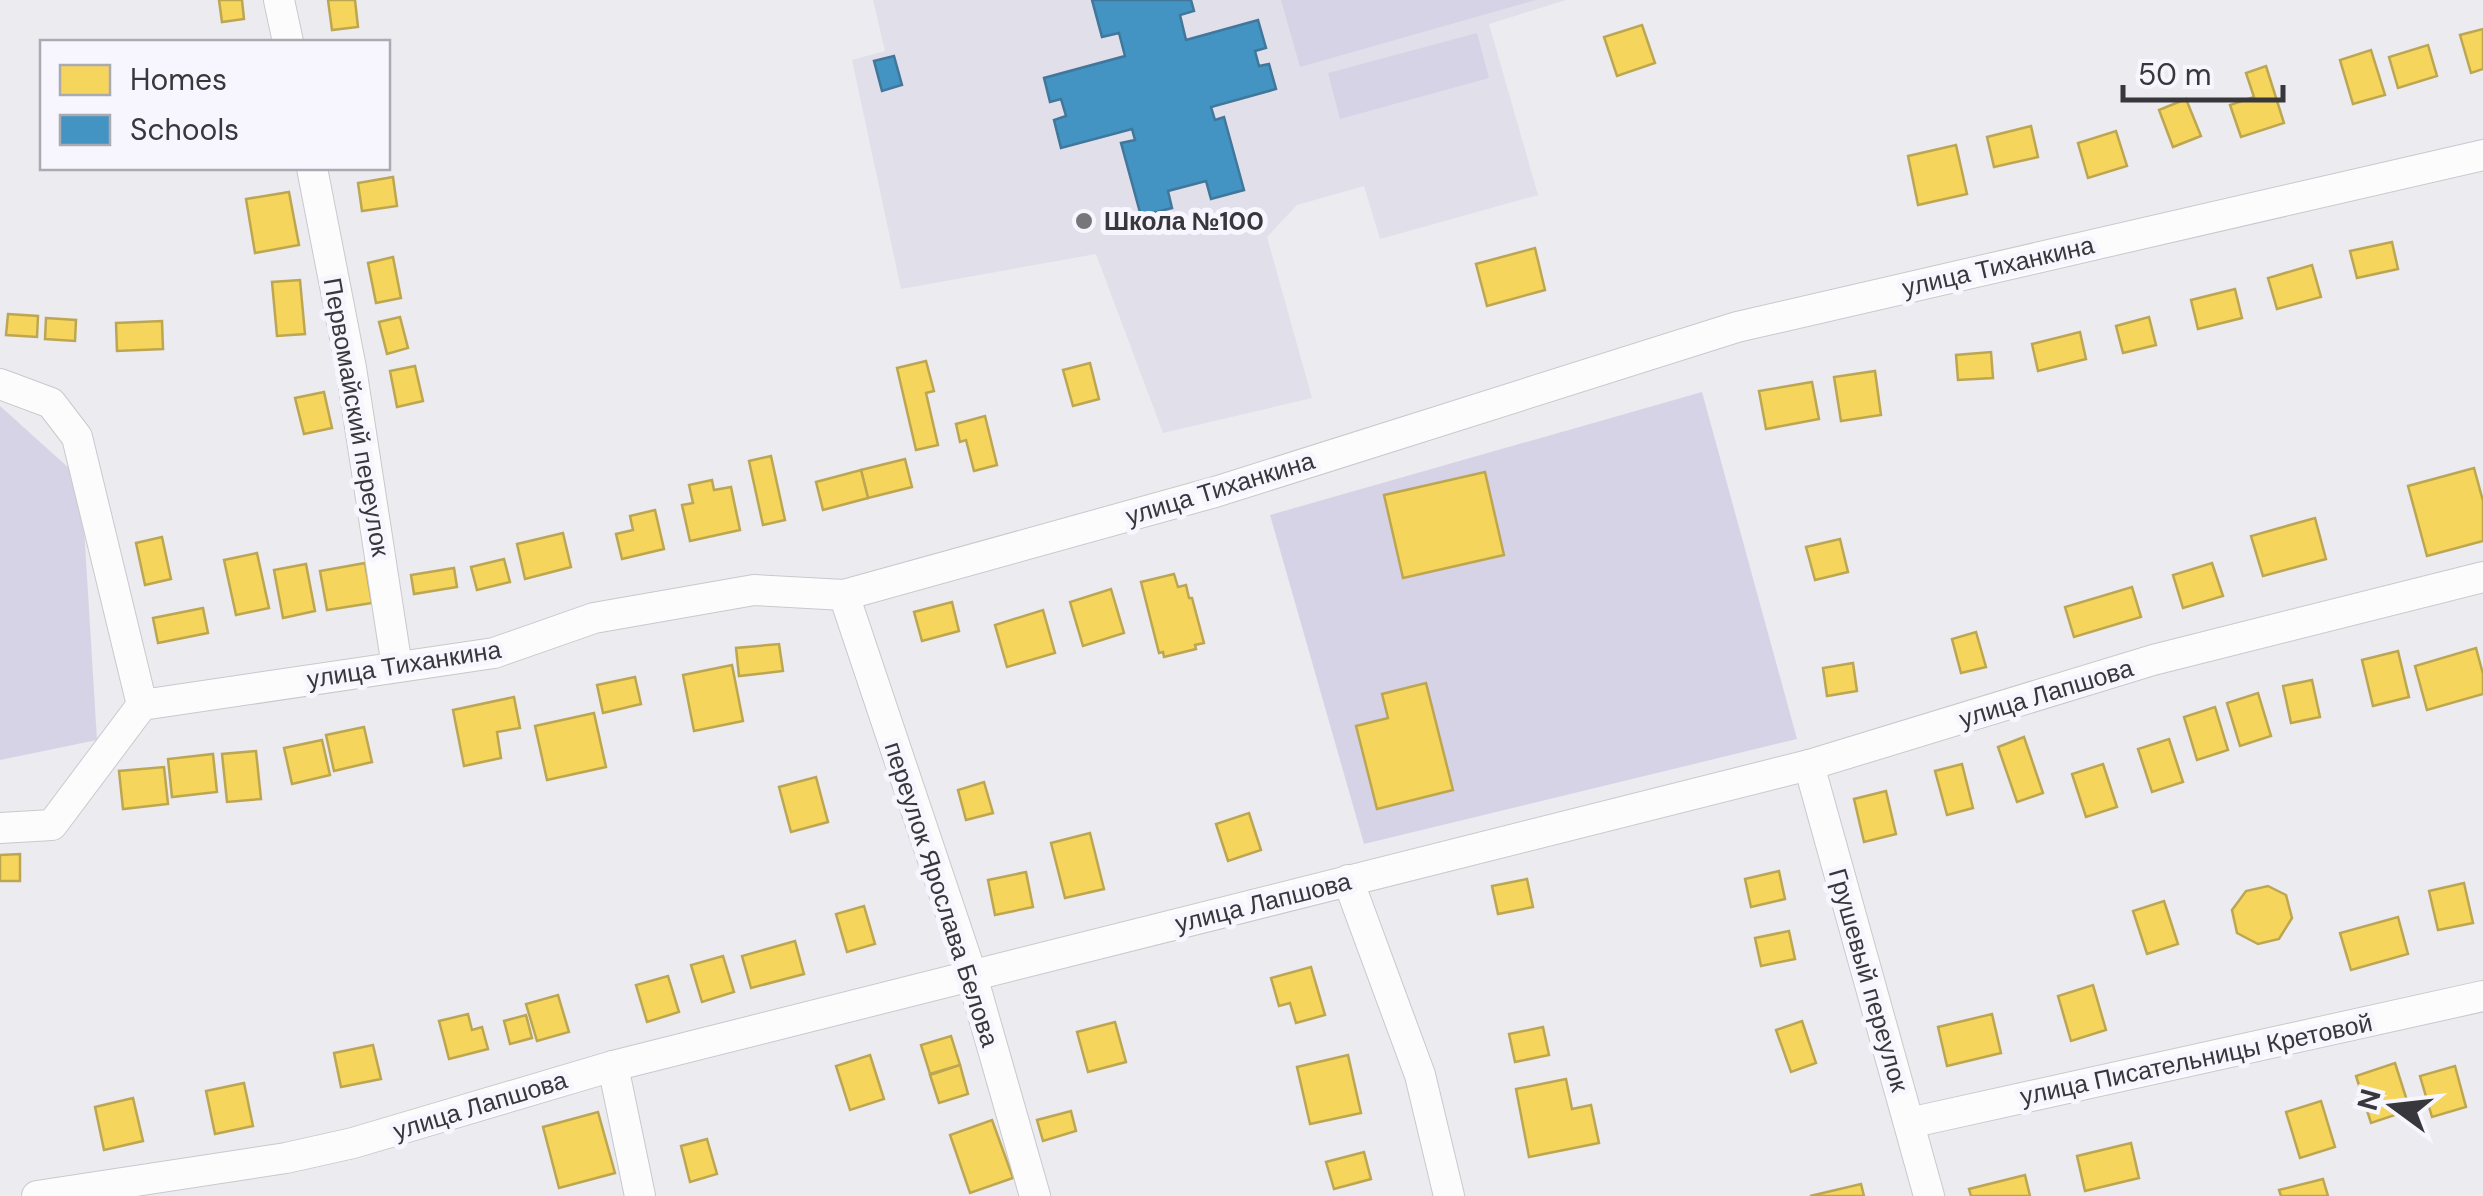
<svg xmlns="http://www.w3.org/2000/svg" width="2483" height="1196" font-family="'DM Sans',sans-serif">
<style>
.built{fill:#e1dfea}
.green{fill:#d7d3e6}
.homes{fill:#f6d55c;stroke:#bda652;stroke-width:2.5}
.schools{fill:#4393c3;stroke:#40779a;stroke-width:2.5}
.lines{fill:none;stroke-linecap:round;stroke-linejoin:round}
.minor-casing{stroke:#c9c9cd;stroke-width:32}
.minor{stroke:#fcfcfd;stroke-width:30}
.poi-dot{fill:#77767a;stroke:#f7f6ff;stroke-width:4}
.labels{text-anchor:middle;stroke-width:10;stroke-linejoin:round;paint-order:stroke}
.poi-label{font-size:25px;font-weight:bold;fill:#38373b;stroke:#f7f6ff;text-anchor:start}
.street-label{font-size:25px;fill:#38373b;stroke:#f7f6ff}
</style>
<rect width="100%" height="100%" fill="#ebebf0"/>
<path class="built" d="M873,0H1566L1489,24L1538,195L1380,239L1364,186L1297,205L1267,237L1312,398L1163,433L1096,254L901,289L852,60L885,51Z"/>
<g class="green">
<path d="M1281,0H1536L1300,67Z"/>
<path d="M1477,33L1489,78L1340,119L1328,73Z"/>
<path d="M1702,392L1797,739L1364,844L1270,515Z"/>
<path d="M0,406L81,479L97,740L0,760Z"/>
</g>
<g class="homes">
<path d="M219,0H242L244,19L222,22Z"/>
<path d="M328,0H355L358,27L332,30Z"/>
<path d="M1642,25L1655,63L1617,76L1604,37Z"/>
<path d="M2483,29V69L2471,73L2460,35Z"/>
<path d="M2428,45L2437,76L2398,88L2389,57Z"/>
<path d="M2371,50L2385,95L2353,104L2340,60Z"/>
<path d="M2266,66L2284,123L2241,137L2230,105L2254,97L2246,73Z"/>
<path d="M2186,99L2201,136L2173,147L2159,110Z"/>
<path d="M2031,126L2038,157L1994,167L1987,137Z"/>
<path d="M2116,131L2127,166L2088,178L2078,143Z"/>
<path d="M1956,145L1967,194L1918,205L1908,156Z"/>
<path d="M393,177L397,206L362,211L358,183Z"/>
<path d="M289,192L299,245L255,253L246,199Z"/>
<path d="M2392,242L2398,269L2357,278L2350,251Z"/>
<path d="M1535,248L1545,290L1487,306L1476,264Z"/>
<path d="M393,257L401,298L376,303L368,263Z"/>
<path d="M2312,265L2321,297L2277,309L2268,278Z"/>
<path d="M300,280L305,334L277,336L272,282Z"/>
<path d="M2235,289L2242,318L2198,329L2191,300Z"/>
<path d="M8,314L38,316L37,337L6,335Z"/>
<path d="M400,317L408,348L387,354L379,322Z"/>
<path d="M2149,317L2156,345L2123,353L2116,326Z"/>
<path d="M46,318L76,320L75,341L45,339Z"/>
<path d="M162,321L163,349L117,351L116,323Z"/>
<path d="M2080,332L2086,359L2038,371L2032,344Z"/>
<path d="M1991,352L1993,378L1958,380L1956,355Z"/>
<path d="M926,361L934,391L926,393L938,445L916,450L897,368Z"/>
<path d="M1090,363L1099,399L1073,406L1063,370Z"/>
<path d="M415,366L423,401L397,407L390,371Z"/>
<path d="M1875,371L1881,415L1841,421L1834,377Z"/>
<path d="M1812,382L1819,419L1766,429L1759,391Z"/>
<path d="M324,392L332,428L304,434L295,398Z"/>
<path d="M985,416L997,465L974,471L966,440L960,442L956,424Z"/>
<path d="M771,456L785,520L763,525L749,461Z"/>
<path d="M905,459L912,487L868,498L861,470Z"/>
<path d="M2474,468L2483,501V541L2427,556L2408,486Z"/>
<path d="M861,470L868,498L823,510L816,482Z"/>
<path d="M1485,472L1504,555L1403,578L1384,495Z"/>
<path d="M712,480L714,490L731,487L740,530L690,541L682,505L693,503L689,485Z"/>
<path d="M655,510L664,549L622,559L616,534L633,530L630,516Z"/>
<path d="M2315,518L2326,559L2263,576L2251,536Z"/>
<path d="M563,533L571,567L525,579L517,544Z"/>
<path d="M162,537L171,579L145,585L136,543Z"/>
<path d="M1840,539L1848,572L1815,580L1806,547Z"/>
<path d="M257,553L269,608L236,615L224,560Z"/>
<path d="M504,559L510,582L477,590L471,567Z"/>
<path d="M365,563L372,603L327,610L320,571Z"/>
<path d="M2212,563L2223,596L2183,608L2173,575Z"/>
<path d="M306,564L315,611L283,618L274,570Z"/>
<path d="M454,568L457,587L414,594L411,575Z"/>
<path d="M1174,574L1178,587L1186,585L1189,598H1192L1204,643L1195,645L1196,649L1164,657L1163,652L1159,653L1141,582Z"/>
<path d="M2132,587L2141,617L2074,637L2065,607Z"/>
<path d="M1111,589L1124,633L1083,646L1070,602Z"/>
<path d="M952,602L959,631L922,641L914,612Z"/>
<path d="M203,608L208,633L158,643L153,618Z"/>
<path d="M1043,610L1055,653L1007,667L995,625Z"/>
<path d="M1976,632L1986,667L1961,673L1952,639Z"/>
<path d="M779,644L783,671L739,676L736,648Z"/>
<path d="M2476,648L2483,674V694L2427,710L2415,666Z"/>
<path d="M2398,651L2409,697L2373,706L2362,660Z"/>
<path d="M1853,663L1857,691L1827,696L1823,668Z"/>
<path d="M732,665L743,721L694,731L683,675Z"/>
<path d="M635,677L641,704L603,713L597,685Z"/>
<path d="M2312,680L2320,717L2291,723L2283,686Z"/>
<path d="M1426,683L1453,790L1377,809L1356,726L1388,718L1382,694Z"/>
<path d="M2258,693L2271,736L2240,746L2227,703Z"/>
<path d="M514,697L520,728L497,732L501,758L464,766L453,710Z"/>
<path d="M2215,707L2228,750L2197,760L2184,717Z"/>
<path d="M594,713L606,767L547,780L535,726Z"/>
<path d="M364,727L372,762L334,771L326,735Z"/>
<path d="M2024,737L2043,793L2017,802L1998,747Z"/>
<path d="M2169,739L2183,782L2152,792L2138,749Z"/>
<path d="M322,740L330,775L292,784L284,748Z"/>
<path d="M256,751L261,799L227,802L222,754Z"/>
<path d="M213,754L217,792L172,797L168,759Z"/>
<path d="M1962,764L1973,808L1947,815L1935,771Z"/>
<path d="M2103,764L2117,807L2086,817L2072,774Z"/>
<path d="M164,767L168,804L123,809L119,771Z"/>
<path d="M816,777L828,822L791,832L779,787Z"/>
<path d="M984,782L993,813L966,820L958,790Z"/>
<path d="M1886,791L1896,834L1864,842L1854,799Z"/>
<path d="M1249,813L1261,850L1228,861L1216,824Z"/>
<path d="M1090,833L1104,889L1065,898L1051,843Z"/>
<path d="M20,854V881H0V855Z"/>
<path d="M1779,871L1785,899L1751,907L1745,879Z"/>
<path d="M1026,872L1033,907L995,915L988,880Z"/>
<path d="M1527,879L1533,907L1498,914L1492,886Z"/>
<path d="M2464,883L2473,923L2438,930L2429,891Z"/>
<path d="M2268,886L2286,895L2292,918L2279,939L2258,944L2237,933L2232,910L2246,891Z"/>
<path d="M2164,901L2178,944L2147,954L2133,911Z"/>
<path d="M864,906L875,944L847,952L836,914Z"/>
<path d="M2398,917L2408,954L2351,970L2340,933Z"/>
<path d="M1789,931L1795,959L1761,966L1755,938Z"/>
<path d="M795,941L804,974L751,988L742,956Z"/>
<path d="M723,956L734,992L702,1002L691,965Z"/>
<path d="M1311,967L1325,1015L1296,1023L1290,1003L1279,1006L1271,978Z"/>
<path d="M668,976L679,1012L647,1022L636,985Z"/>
<path d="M2093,985L2106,1030L2071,1041L2058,996Z"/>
<path d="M558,995L569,1032L537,1041L526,1004Z"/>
<path d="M468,1014L472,1030L482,1027L488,1049L449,1059L439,1021Z"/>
<path d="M1992,1014L2001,1053L1947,1066L1938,1027Z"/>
<path d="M526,1015L532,1038L510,1044L504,1021Z"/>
<path d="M1802,1021L1816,1063L1791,1072L1776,1030Z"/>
<path d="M1115,1022L1126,1062L1088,1072L1077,1032Z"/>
<path d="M1543,1027L1549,1055L1515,1062L1509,1034Z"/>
<path d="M951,1036L960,1065L930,1074L921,1045Z"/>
<path d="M373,1045L381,1079L341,1087L334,1053Z"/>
<path d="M870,1055L884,1099L850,1110L836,1066Z"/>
<path d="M1348,1055L1361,1113L1310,1124L1297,1067Z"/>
<path d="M2395,1063L2410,1110L2371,1123L2356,1076Z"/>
<path d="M960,1065L968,1094L939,1103L930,1075Z"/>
<path d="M2455,1066L2466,1107L2432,1117L2420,1076Z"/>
<path d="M1566,1079L1572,1109L1591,1105L1599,1143L1529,1157L1516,1089Z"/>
<path d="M244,1083L253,1126L215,1134L206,1091Z"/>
<path d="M133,1098L143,1141L104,1150L95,1107Z"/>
<path d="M2321,1101L2335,1147L2300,1158L2286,1112Z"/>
<path d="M1071,1111L1076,1131L1043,1141L1037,1120Z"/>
<path d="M598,1112L615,1173L559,1188L543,1127Z"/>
<path d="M992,1120L1013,1178L970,1193L950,1135Z"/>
<path d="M707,1139L717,1174L690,1182L681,1146Z"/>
<path d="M2131,1143L2139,1178L2085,1191L2077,1156Z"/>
<path d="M1364,1152L1371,1179L1334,1189L1326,1162Z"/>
<path d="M2025,1175L2030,1196H1971L1969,1189Z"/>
<path d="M2323,1179L2328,1196H2281L2279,1190Z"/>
<path d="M1861,1184L1864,1196H1810Z"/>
</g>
<g class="schools">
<path d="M1092,0H1191L1194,11L1180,15L1186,40L1258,20L1266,48L1255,51L1259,66L1269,64L1276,89L1211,107L1215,120L1224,117L1244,190L1211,199L1206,181L1168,191L1172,208L1141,216L1121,143L1135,140L1132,129L1061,148L1054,120L1066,116L1061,99L1050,102L1044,78L1125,56L1119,33L1102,37Z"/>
<path d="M894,56L902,85L882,91L874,61Z"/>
</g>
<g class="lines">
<defs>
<g id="minor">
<path d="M279,0L288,42"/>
<path d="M312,168L351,368L397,667"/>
<path d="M0,384L51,403L77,437L142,705"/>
<path d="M844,595L972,976L1035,1196"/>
<path d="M1809,765L1929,1196"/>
<path d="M0,828L52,825L142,705L494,653L594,618L754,590L844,595L1215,492L1737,327L2483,155"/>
<path d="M1348,880L1420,1075L1449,1196"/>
<path d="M613,1066L640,1196"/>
<path d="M1909,1123L2483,996"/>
<path d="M37,1196L286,1158L353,1143L613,1066L1809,765L2153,660L2483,577"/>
</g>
</defs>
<use href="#minor" class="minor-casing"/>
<use href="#minor" class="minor"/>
</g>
<circle class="poi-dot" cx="1084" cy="221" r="10"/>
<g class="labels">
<g class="poi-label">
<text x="1104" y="230">Школа №100</text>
</g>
<g class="street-label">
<text transform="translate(1998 266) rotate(-13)" y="9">улица Тиханкина</text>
<text transform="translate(357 417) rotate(80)" y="9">Первомайский переулок</text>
<text transform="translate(1220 488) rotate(-17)" y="9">улица Тиханкина</text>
<text transform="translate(404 664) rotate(-9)" y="9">улица Тиханкина</text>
<text transform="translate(2046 693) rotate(-17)" y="9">улица Лапшова</text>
<text transform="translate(942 894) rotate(72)" y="9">переулок Ярослава Белова</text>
<text transform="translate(1263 902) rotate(-14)" y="9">улица Лапшова</text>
<text transform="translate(1869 980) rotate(74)" y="9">Грушевый переулок</text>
<text transform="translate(2196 1059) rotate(-12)" y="9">улица Писательницы Кретовой</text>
<text transform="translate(480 1105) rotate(-17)" y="9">улица Лапшова</text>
</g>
</g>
<rect x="40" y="40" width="350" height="130" fill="#f7f6ff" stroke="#abaab1" stroke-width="2.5"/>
<rect x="60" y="65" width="50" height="30" fill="#f6d55c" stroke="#abaab1" stroke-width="2.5"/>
<text x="130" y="90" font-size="30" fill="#38373b">Homes</text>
<rect x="60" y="115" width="50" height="30" fill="#4393c3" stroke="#abaab1" stroke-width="2.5"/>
<text x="130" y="140" font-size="30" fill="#38373b">Schools</text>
<g transform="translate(2393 1106) rotate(285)" stroke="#f7f6ff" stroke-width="8" paint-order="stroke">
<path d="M0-8L18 38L0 25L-18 38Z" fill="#38373b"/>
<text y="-15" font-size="28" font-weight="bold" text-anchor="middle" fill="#38373b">N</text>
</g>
<path d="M2123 85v15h160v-15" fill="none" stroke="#38373b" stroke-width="5"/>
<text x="2138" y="85" font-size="30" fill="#38373b" stroke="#f7f6ff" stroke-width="8" paint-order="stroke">50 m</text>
</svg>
